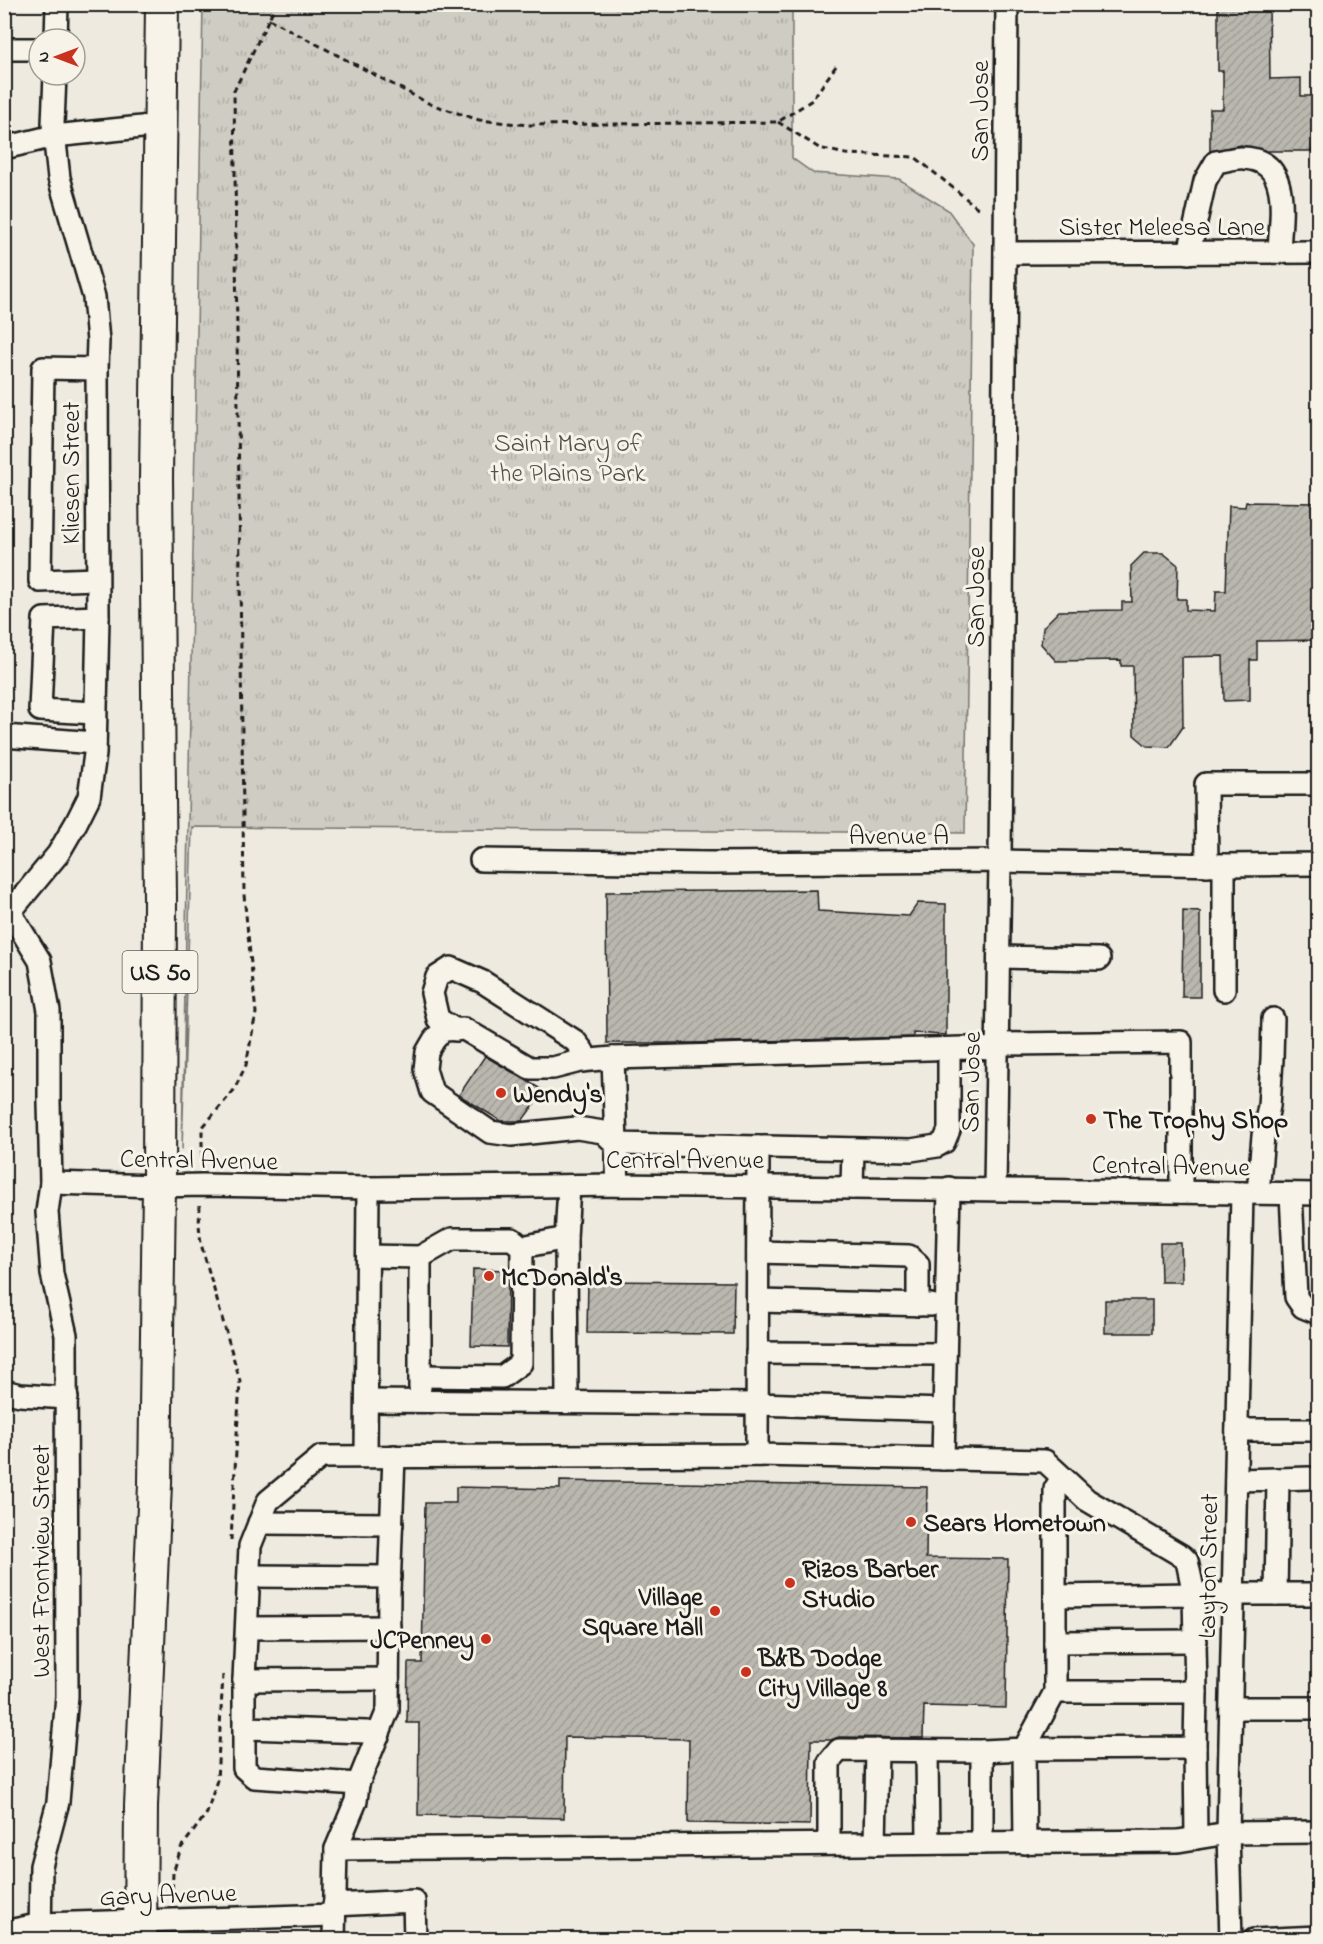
<svg xmlns="http://www.w3.org/2000/svg" width="1323" height="1944" font-family="'Indie Flower',sans-serif">
<style>
.park{fill:url(#park-tufts);stroke:#767470;stroke-width:1.5}
.building{fill:url(#building-hatch);stroke:#1c1c1c;stroke-width:1.5}
.lines{fill:none;stroke-linecap:round;stroke-linejoin:round}
.minor-casing{stroke:#1c1c1c;stroke-width:26}
.highway-casing{stroke:#1c1c1c;stroke-width:36}
.path{stroke:#1c1c1c;stroke-width:3;stroke-dasharray:6 4.5;stroke-linecap:butt}
.minor{stroke:#f7f3e8;stroke-width:21}
.highway{stroke:#f7f3e8;stroke-width:32}
.poi-dot{fill:#c8321e;stroke:#f7f3e8;stroke-width:2}
.labels{text-anchor:middle;stroke-width:6;stroke-linejoin:round;paint-order:stroke}
.shield{fill:#f7f3e8;stroke:#5e5c59;stroke-width:1.5}
.shield-label{font-size:24px;font-weight:bold;fill:#1c1c1c}
.street-label{font-size:26px;fill:#1c1c1c;stroke:#f7f3e8}
.park-label{font-size:26px;fill:#52514e;stroke:#f7f3e8}
.poi-label{font-size:26px;font-weight:bold;fill:#1c1c1c;stroke:#f7f3e8;text-anchor:start}
</style>
<defs>
<pattern id="park-tufts" width="24" height="20" patternUnits="userSpaceOnUse" patternTransform="scale(1.5)"><rect width="24" height="20" fill="#cfccc3"/><path d="M3 7l-1-3M5 7V3M7 7l1-3M15 17l-1-3M17 17v-4M19 17l1-3" fill="none" stroke="#b1afa7"/></pattern>
<pattern id="building-hatch" width="6" height="6" patternUnits="userSpaceOnUse" patternTransform="scale(1.5)"><rect width="6" height="6" fill="#bab7af"/><path d="M-1 1l2-2M0 6l6-6M5 7l2-2" fill="none" stroke="#9f9d96"/></pattern>
</defs>
<rect width="100%" height="100%" fill="#eeeae0"/>
<filter id="ink" filterUnits="userSpaceOnUse"><feTurbulence type="fractalNoise" baseFrequency=".0167" numOctaves="2"/><feDisplacementMap in="SourceGraphic" scale="12" xChannelSelector="R" yChannelSelector="G"/><feConvolveMatrix kernelMatrix="1 2 1 2 8 2 1 2 1" color-interpolation-filters="sRGB"/></filter>
<g filter="url(#ink)">
<path class="park" d="M203,5H792V158L813,173L899,179L948,210L973,244L965,833L192,827L182,1150Z"/>
<g class="building">
<path d="M1218,4H1269L1270,79L1301,78V96H1317V112H1313V151H1267L1241,145L1210,151V109H1223V71H1218Z"/>
<path d="M1246,502L1318,503V640L1257,641V660H1250V700L1224,701L1223,656L1182,657L1183,727L1169,747L1147,746L1134,735L1133,666H1121V660L1056,661L1041,644L1043,627L1059,611L1122,610V602H1132L1131,566L1144,553H1163L1178,565L1177,599H1186V610L1215,611L1216,591H1226L1229,506L1245,507Z"/>
<path d="M817,890L818,911L909,916L918,903L946,904V1035L913,1033V1037L694,1043H607L606,892Z"/>
<path d="M1183,911L1200,912V997H1182Z"/>
<path d="M485,1056L544,1091L522,1121H501L459,1095Z"/>
<path d="M1160,1243H1181L1182,1282H1161Z"/>
<path d="M473,1269L508,1270L507,1347L471,1346Z"/>
<path d="M588,1281L734,1282L733,1334L587,1333Z"/>
<rect x="1105" y="1300" width="47" height="33"/>
<path d="M560,1481L927,1487L926,1558L1008,1559L1006,1708L924,1706L923,1738L839,1737L831,1740H811L810,1825L688,1823L689,1739L565,1737L564,1818L418,1815L419,1723H407L408,1663H422L425,1503H456V1487L560,1489Z"/>
</g>
<g class="lines">
<defs>
<g id="minor">
<path d="M56,39L57,4"/>
<path d="M4,49H39"/>
<path d="M4,148L54,136L161,125"/>
<path d="M1005,253L1318,252"/>
<path d="M1189,253L1205,181L1216,162C1225,161 1235,157 1244,158C1293,161 1280,218 1279,252"/>
<path d="M97,369L43,368L40,581L97,579"/>
<path d="M95,713L40,710L44,619L98,617"/>
<path d="M4,736L95,743"/>
<path d="M481,860L712,863L1000,861L1224,865L1318,864"/>
<path d="M1207,865L1206,784H1318"/>
<path d="M4,908L10,912L40,961L49,1011V1103L51,1183L47,1212L52,1274L66,1335L67,1696L58,1802L41,1866L40,1940"/>
<path d="M10,912L58,854L76,823L89,797L95,754L98,617L97,369L98,341L94,297L59,178L53,124L55,75"/>
<path d="M999,957L1099,959"/>
<path d="M1224,990V865"/>
<path d="M456,1030L438,1019L432,993L437,977L451,968L483,982L575,1041L583,1051L582,1061"/>
<path d="M998,1044L1181,1042V1192"/>
<path d="M613,1058L962,1048L998,1049"/>
<path d="M51,1183L159,1186L202,1185L368,1188L618,1185L1318,1194"/>
<path d="M618,1185L616,1144L603,1132L577,1128L511,1135L490,1132L432,1092L425,1069L427,1052L434,1040L443,1030L464,1029L530,1068H553L580,1061L613,1058L616,1144L911,1150L937,1146L944,1142L949,1130V1049"/>
<path d="M852,1188L853,1149"/>
<path d="M995,1189L1000,861L1007,4"/>
<path d="M1258,1193L1263,1136L1269,1106L1272,1059L1273,1019"/>
<path d="M1291,1194L1296,1297L1303,1307L1318,1313"/>
<path d="M566,1238L567,1402"/>
<path d="M522,1247L566,1238L569,1186"/>
<path d="M758,1252L909,1256L918,1264V1305"/>
<path d="M368,1256L420,1257L452,1239H512L522,1247L521,1363L502,1377L420,1376"/>
<path d="M758,1301L931,1305"/>
<path d="M757,1353L945,1354"/>
<path d="M420,1388V1257"/>
<path d="M4,1391L20,1395L67,1398"/>
<path d="M367,1401L757,1404L944,1410"/>
<path d="M1237,1430H1318"/>
<path d="M757,1455L758,1147"/>
<path d="M366,1456L368,1188"/>
<path d="M943,1459L949,1188"/>
<path d="M1278,1479L1309,1478"/>
<path d="M1236,1480L1278,1479L1276,1594"/>
<path d="M259,1523L392,1524"/>
<path d="M249,1576L390,1577"/>
<path d="M247,1628L389,1627"/>
<path d="M1055,1642L1196,1641"/>
<path d="M244,1680L388,1679"/>
<path d="M1055,1692H1196"/>
<path d="M1232,1708H1318"/>
<path d="M244,1728L366,1732L379,1734"/>
<path d="M1195,1748L1196,1838"/>
<path d="M927,1751L928,1843"/>
<path d="M982,1751L1024,1749L1055,1692V1489L1062,1478"/>
<path d="M358,1784L254,1777L244,1768V1680L250,1546L268,1501L321,1457L757,1455L1045,1461L1087,1500L1182,1556L1187,1561L1194,1594H1318"/>
<path d="M1025,1843L1024,1749L1195,1748L1196,1692L1194,1594L1055,1596"/>
<path d="M829,1844V1762L839,1750L982,1751V1843"/>
<path d="M875,1844L877,1750"/>
<path d="M336,1849L1178,1841L1228,1833L1318,1832"/>
<path d="M334,1905L414,1901L415,1940"/>
<path d="M4,1932L42,1924L334,1915"/>
<path d="M334,1940L336,1849L356,1801L358,1784L388,1710L389,1591L394,1456"/>
<path d="M1231,1940L1228,1833L1242,1193"/>
<path d="M1254,1940L1318,1937"/>
</g>
<path id="highway" d="M140,1940L141,1806L155,1484L159,1186L160,898L156,478L162,4"/>
</defs>
<use href="#minor" class="minor-casing"/>
<use href="#highway" class="highway-casing"/>
<g class="path">
<path d="M269,19L430,104L479,120L528,125L778,122L812,100L836,66"/>
<path d="M778,122L819,148L846,154L915,157L979,209"/>
<path d="M202,1168V1128L234,1090L246,1065L256,1013L244,895L234,91L276,4"/>
<path d="M200,1205L199,1225L201,1244L240,1381L231,1540"/>
<path d="M172,1900L173,1873L181,1848L207,1813L217,1780L223,1675"/>
</g>
<use href="#minor" class="minor"/>
<use href="#highway" class="highway"/>
</g>
</g>
<g class="poi-dot">
<circle cx="501" cy="1093" r="6"/>
<circle cx="1091" cy="1119" r="6"/>
<circle cx="489" cy="1276" r="6"/>
<circle cx="911" cy="1522" r="6"/>
<circle cx="790" cy="1583" r="6"/>
<circle cx="715" cy="1611" r="6"/>
<circle cx="486" cy="1639" r="6"/>
<circle cx="746" cy="1672" r="6"/>
</g>
<g class="labels">
<rect class="shield" x="122.5" y="951" width="75" height="42" rx="4.5"/>
<g class="shield-label">
<text x="160" y="980">US 50</text>
</g>
<g class="street-label">
<text transform="translate(979 111) rotate(-90)" y="9">San Jose</text>
<text x="1162" y="235">Sister Meleesa Lane</text>
<text transform="translate(70 473) rotate(-90)" y="9">Kliesen Street</text>
<text transform="translate(975 597) rotate(-90)" y="9">San Jose</text>
<text x="899" y="844">Avenue A</text>
<text transform="translate(970 1082) rotate(-89)" y="9">San Jose</text>
<text transform="translate(199 1159) rotate(1)" y="9">Central Avenue</text>
<text x="685" y="1168">Central Avenue</text>
<text transform="translate(1171 1165) rotate(1)" y="9">Central Avenue</text>
<text transform="translate(40 1561) rotate(-90)" y="9">West Frontview Street</text>
<text transform="translate(1207 1566) rotate(-89)" y="9">Layton Street</text>
<text transform="translate(168 1894) rotate(-2)" y="9">Gary Avenue</text>
</g>
<g class="park-label">
<text x="568" y="451">Saint Mary of<tspan x="568" dy="30">the Plains Park</tspan></text>
</g>
<g class="poi-label">
<text x="513" y="1102">Wendy's</text>
<text x="1103" y="1128">The Trophy Shop</text>
<text x="501" y="1285">McDonald's</text>
<text x="923" y="1531">Sears Hometown</text>
<text x="802" y="1577">Rizos Barber<tspan x="802" dy="30">Studio</tspan></text>
<text x="703" y="1605" text-anchor="end">Village<tspan x="703" dy="30">Square Mall</tspan></text>
<text x="474" y="1648" text-anchor="end">JCPenney</text>
<text x="758" y="1666">B&amp;B Dodge<tspan x="758" dy="30">City Village 8</tspan></text>
</g>
</g>
<rect width="1323" height="1944" fill="none" stroke="#f7f3e8" stroke-width="24"/>
<rect x="12" y="12" width="1299" height="1920" fill="none" stroke="#1c1c1c" stroke-width="2" filter="url(#ink)"/>
<g transform="translate(57 57) rotate(270)"><circle r="28" fill="#f7f3e8" stroke="#9f9d96" stroke-width="1.5"/>
<path d="M0-4.5L10 22L0 15L-10 22Z" fill="#c8321e"/>
<text y="-9" font-size="16" font-weight="bold" text-anchor="middle" fill="#1c1c1c">N</text>
</g>
</svg>
